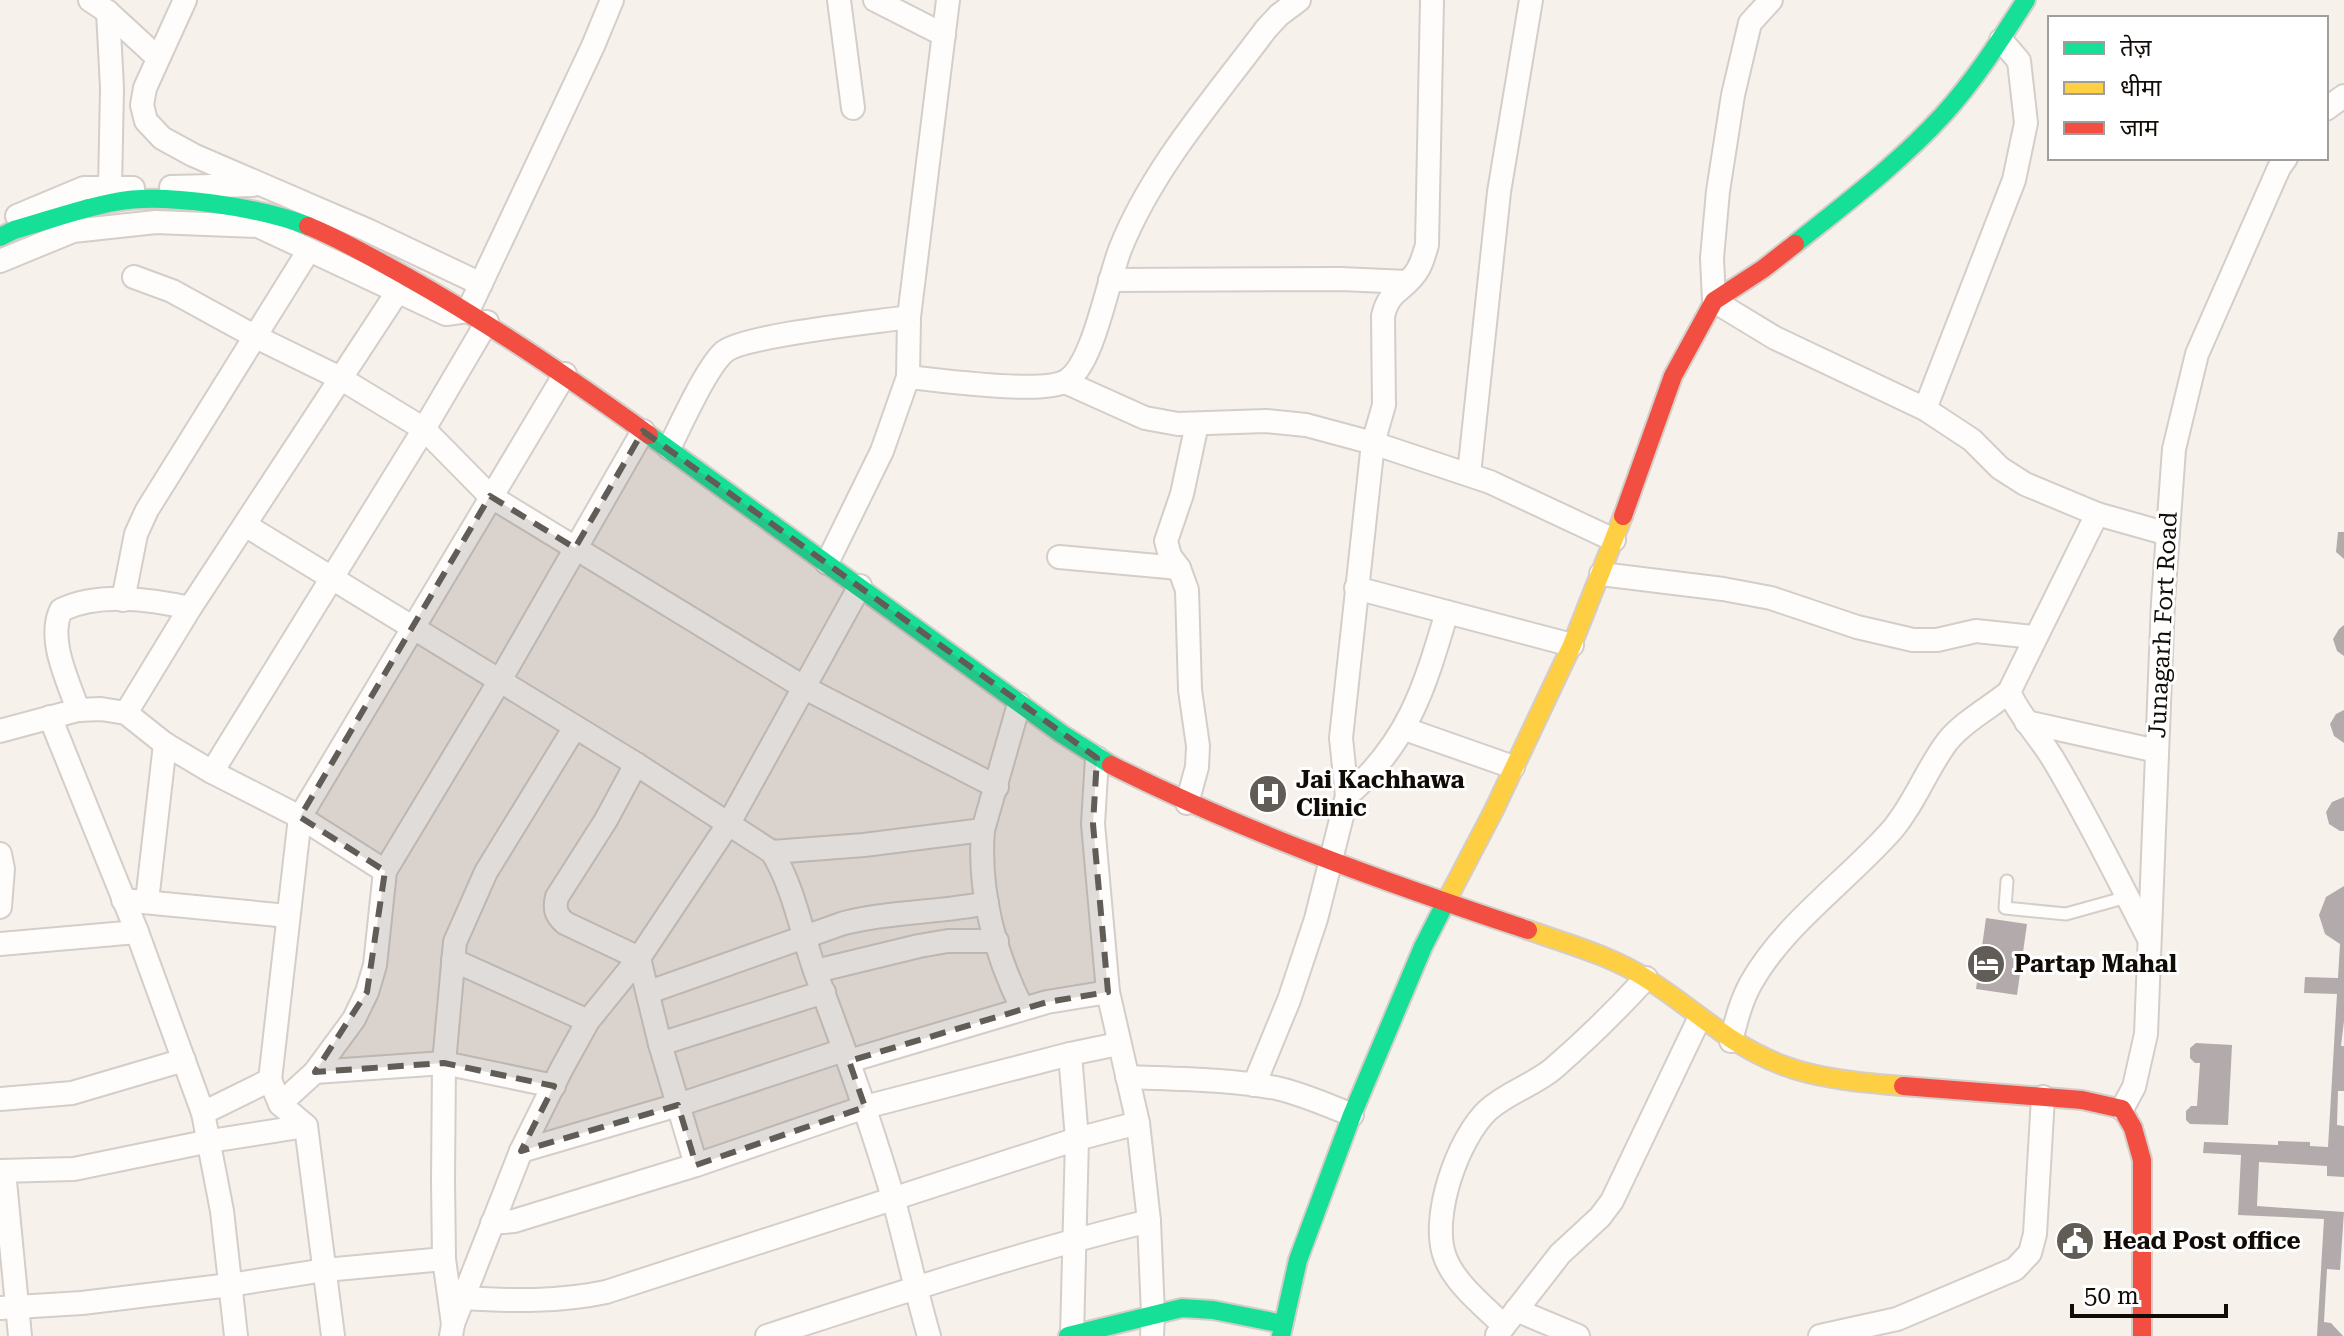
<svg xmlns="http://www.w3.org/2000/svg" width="2344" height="1336" font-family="'Roboto Serif','Noto Sans Devanagari',serif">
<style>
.building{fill:#b3aaab}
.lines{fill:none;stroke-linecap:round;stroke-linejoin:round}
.lane-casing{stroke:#d4cdc8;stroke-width:15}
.street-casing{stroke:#d4cdc8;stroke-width:26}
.fast-casing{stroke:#d4cdc8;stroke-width:22}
.slow-casing{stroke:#d4cdc8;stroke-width:22}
.jam-casing{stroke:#d4cdc8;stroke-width:22}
.lane{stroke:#fefdfc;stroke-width:11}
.street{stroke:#fefdfc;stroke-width:22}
.fast{stroke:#16e098;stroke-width:18}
.slow{stroke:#ffcf43;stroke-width:18}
.jam{stroke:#f24e42;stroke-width:18}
.marked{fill:#625c57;fill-opacity:0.2;stroke:#625c57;stroke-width:6;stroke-dasharray:16 10;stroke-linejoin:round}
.labels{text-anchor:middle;stroke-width:6;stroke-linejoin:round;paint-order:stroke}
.street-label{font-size:24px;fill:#120c07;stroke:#fff}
.poi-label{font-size:24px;font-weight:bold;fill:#120c07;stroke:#fff;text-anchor:start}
</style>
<rect width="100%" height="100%" fill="#f7f1ec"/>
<g class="building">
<path d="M2338,532H2344V559L2336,552Z"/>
<path d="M2344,625V656L2337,651L2333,639L2339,629Z"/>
<path d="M2344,710V743L2334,736L2330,724L2336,714Z"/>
<path d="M1264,782L1279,785L1273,810L1258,807Z"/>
<path d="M2344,797V831H2340L2329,824L2326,812L2332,802Z"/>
<path d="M2344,886V1021L2341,1046H2344V1091H2338L2337,1125L2344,1126V1177L2327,1176V1166L2259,1162L2257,1206L2344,1212L2340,1270L2327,1269L2324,1322L2331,1323L2343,1336H2317L2324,1219L2238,1215L2241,1155L2203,1153L2204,1142L2278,1145V1141L2310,1142V1146L2328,1147L2337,994L2304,993L2305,977L2338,978L2340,944L2325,934L2319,915L2326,897Z"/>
<path d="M1986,918L2027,924L2017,995L1976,989Z"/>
<path d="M2196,1043L2232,1045L2228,1125L2190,1124L2186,1120V1111L2191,1106H2197L2200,1063H2195L2190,1058V1048Z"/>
</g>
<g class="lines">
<defs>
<path id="lane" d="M2007,881L2005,908L2066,914L2127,897"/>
<g id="street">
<path d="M90,0L108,12L158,58"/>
<path d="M185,0L145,88L142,105L146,121L162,138L193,155L367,230L481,284"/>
<path d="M839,0L853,108"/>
<path d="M875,0L944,35"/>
<path d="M1771,0L1750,23L1733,95L1718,191L1712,258L1714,301L1775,338L1925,409L1972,440L2000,468L2025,484L2097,514L2168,534"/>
<path d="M108,12L112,88L110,188"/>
<path d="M2326,109L2344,96"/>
<path d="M171,187L253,185"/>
<path d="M17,216L84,188H133"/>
<path d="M0,261L73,231L156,222L258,226L446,314L468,311L593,46L612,0"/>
<path d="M134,277L172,291L256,337L340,378L424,429L490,496L805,688L997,787"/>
<path d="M1110,280L1341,279L1407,282"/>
<path d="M908,377C939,380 1042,395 1066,381C1094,365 1108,278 1121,247C1154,166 1214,99 1266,29L1279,15L1299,0"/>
<path d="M1065,382L1145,418L1178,424L1266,421L1306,425L1373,443L1490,482L1614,540"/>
<path d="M1925,409L2014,180L2026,123L2019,61L2001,40"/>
<path d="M669,448C681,425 706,368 724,352C744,335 876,322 909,317"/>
<path d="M1469,474L1499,192L1531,0"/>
<path d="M2097,514L2009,692C2021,719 2042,739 2056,764C2089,820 2118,879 2148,937"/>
<path d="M245,525L636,764L772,852C794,888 801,931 815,971C844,1047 871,1123 894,1201C906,1246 916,1291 929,1336"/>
<path d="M1059,557L1179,568"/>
<path d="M827,563L882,451L908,377L909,317L948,0"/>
<path d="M1601,574L1723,589L1771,598L1857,627L1913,640H1937L1976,631L2034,637"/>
<path d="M1356,588L1572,645"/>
<path d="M123,600L136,534L147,510L309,250"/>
<path d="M78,710C68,680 47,640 61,610C99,592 149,599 190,608"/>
<path d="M126,713L190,608L398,291"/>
<path d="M50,717L137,932L203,1113L222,1211L236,1336"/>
<path d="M2026,722L2157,751"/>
<path d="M1405,729L1513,767"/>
<path d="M0,731L78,710L101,709L126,713L165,744L212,772L300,817L385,871"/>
<path d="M1097,758L1093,824L1108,992L1138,1123L1149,1221L1153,1314L1152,1336"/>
<path d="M636,764L606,820L557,897C554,909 556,915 565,923L639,958L660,1044L696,1165"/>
<path d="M212,772L424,429L487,322"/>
<path d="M1347,796C1409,741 1424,689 1447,612"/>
<path d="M1187,803L1197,767L1198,746L1190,690L1187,590L1179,568L1170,556L1166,541L1182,494L1197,424"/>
<path d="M983,830C978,891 995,954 1022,1008"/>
<path d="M772,852L864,845L983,830L1019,704"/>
<path d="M0,854L3,869L0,907"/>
<path d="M123,900L288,916"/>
<path d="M147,901L165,744"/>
<path d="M0,944L137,932"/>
<path d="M453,960L588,1021"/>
<path d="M816,971L919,946L948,941H997"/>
<path d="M649,992L844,923C891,911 939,913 987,903"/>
<path d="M1731,1041C1736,1021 1741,1001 1751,983C1784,924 1847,881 1892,830C1915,803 1926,770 1947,742C1963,722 1989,708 2009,692"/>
<path d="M660,1044L824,992"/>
<path d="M849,1061L1047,1002L1108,992"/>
<path d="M315,1072L354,1019L367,992L375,965L385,871L499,682L643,431"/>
<path d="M1127,1077C1176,1079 1228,1079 1276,1088C1303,1094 1327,1105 1352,1115"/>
<path d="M270,1080L300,817L565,374"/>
<path d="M1254,1085L1289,1000L1316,919L1347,796L1341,738L1373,443L1384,405L1383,316C1389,291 1400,293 1414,275C1421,267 1424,255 1427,245L1432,0"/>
<path d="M0,1099L72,1093L184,1060"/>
<path d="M280,1104L315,1072L444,1063L554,1086"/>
<path d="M2122,1109L2134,1087L2146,1034L2163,602L2174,449L2197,354L2279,168L2286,158"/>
<path d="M203,1113L270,1080L280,1104L306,1126L333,1336"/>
<path d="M521,1151L678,1105L844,1050"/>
<path d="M0,1171L74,1169L210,1141L306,1126"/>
<path d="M4,1171L20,1336"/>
<path d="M492,1223L514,1221L696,1165L865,1107L1070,1054"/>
<path d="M464,1298C513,1301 559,1302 606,1292L1077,1139L1138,1123"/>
<path d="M0,1308L82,1303L230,1285L325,1270L444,1259"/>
<path d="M1516,1310L1578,1336"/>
<path d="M453,1324L444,1259L443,1180L444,1063L455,942L486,872L575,727"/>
<path d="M1504,1326C1484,1306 1455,1284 1445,1257C1430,1217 1458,1138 1488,1110C1508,1092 1534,1085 1554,1068C1586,1040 1617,1010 1646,978"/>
<path d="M1497,1335L1560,1254L1600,1217L1612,1201L1699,1019"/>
<path d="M451,1336L453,1324L521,1151L561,1070L588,1021L639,958L729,823L860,586"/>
<path d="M767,1336C893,1295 1020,1253 1149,1221"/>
<path d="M1072,1336L1077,1139L1070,1054L1118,1044"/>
<path d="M1820,1336L1897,1319L2015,1269L2030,1253L2035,1234L2043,1097"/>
</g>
<g id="fast">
<path d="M0,237L14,230C47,221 81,208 115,202C164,192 262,208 308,226"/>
<path d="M1795,244C1846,203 1899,163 1943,115C1975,80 2001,39 2026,0"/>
<path d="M649,435L1062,734L1111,765"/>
<path d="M1068,1336L1182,1308L1213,1310L1283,1324"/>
<path d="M1281,1336L1298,1260L1352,1115L1423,947L1449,896"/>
</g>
<g id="slow">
<path d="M1449,896L1494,810L1572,645L1623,516"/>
<path d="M1528,930C1568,944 1612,956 1647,979C1695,1009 1727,1044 1782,1065C1818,1079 1865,1083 1903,1086"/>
</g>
<g id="jam">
<path d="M308,226C343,240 374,259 407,277C491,324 570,378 649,435"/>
<path d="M1623,516L1673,376L1714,301L1763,269L1795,244"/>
<path d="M1111,765C1244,832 1387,883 1528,930"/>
<path d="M1903,1086L2082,1100L2122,1109L2133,1128L2142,1160V1336"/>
</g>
</defs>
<use href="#lane" class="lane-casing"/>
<use href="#street" class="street-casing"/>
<use href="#fast" class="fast-casing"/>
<use href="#slow" class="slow-casing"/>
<use href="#jam" class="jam-casing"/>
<use href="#lane" class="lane"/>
<use href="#street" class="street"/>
<use href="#fast" class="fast"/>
<use href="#slow" class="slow"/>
<use href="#jam" class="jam"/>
</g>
<path class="marked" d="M643,431L1097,758L1093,824L1108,992L1047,1002L849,1061L865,1107L696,1165L678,1105L521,1151L554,1086L444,1063L315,1072L367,992L385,871L300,817L490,496L575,548Z"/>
<defs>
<symbol id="hospital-disc" viewBox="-11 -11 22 22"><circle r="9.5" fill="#625c57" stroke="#fff"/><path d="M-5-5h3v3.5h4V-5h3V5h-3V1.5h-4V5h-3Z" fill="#fff"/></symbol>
<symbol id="hotel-disc" viewBox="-11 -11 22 22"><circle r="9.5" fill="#625c57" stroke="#fff"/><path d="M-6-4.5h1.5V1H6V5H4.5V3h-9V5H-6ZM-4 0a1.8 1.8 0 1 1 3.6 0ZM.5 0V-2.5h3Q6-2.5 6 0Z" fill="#fff"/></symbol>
<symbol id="civic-disc" viewBox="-11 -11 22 22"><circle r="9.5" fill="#625c57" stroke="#fff"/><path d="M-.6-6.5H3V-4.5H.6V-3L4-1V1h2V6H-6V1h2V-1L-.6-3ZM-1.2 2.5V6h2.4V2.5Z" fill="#fff"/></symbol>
</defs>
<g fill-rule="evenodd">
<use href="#hospital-disc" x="1246" y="772" width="44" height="44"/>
<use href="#hotel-disc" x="1964" y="942" width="44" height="44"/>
<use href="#civic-disc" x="2053" y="1219" width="44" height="44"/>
</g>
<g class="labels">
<g class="street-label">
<text transform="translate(2163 625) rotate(-87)" y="8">Junagarh Fort Road</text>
</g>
<g class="poi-label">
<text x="1296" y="788">Jai Kachhawa<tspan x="1296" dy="28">Clinic</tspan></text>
<text x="2014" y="972">Partap Mahal</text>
<text x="2103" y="1249">Head Post office</text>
</g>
</g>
<rect x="2048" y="16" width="280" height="144" fill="#ffffff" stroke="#a09e9c" stroke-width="2"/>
<rect x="2064" y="42" width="40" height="12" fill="#16e098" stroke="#a09e9c" stroke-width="2"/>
<text x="2120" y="56" font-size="24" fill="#120c07">तेज़</text>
<rect x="2064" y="82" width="40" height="12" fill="#ffcf43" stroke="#a09e9c" stroke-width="2"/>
<text x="2120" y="96" font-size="24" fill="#120c07">धीमा</text>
<rect x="2064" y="122" width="40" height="12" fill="#f24e42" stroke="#a09e9c" stroke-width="2"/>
<text x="2120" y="136" font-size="24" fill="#120c07">जाम</text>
<path d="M2072 1304v12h154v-12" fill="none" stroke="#120c07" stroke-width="4"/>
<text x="2084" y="1304" font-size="24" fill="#120c07" stroke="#ffffff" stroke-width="6" paint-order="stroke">50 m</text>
</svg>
